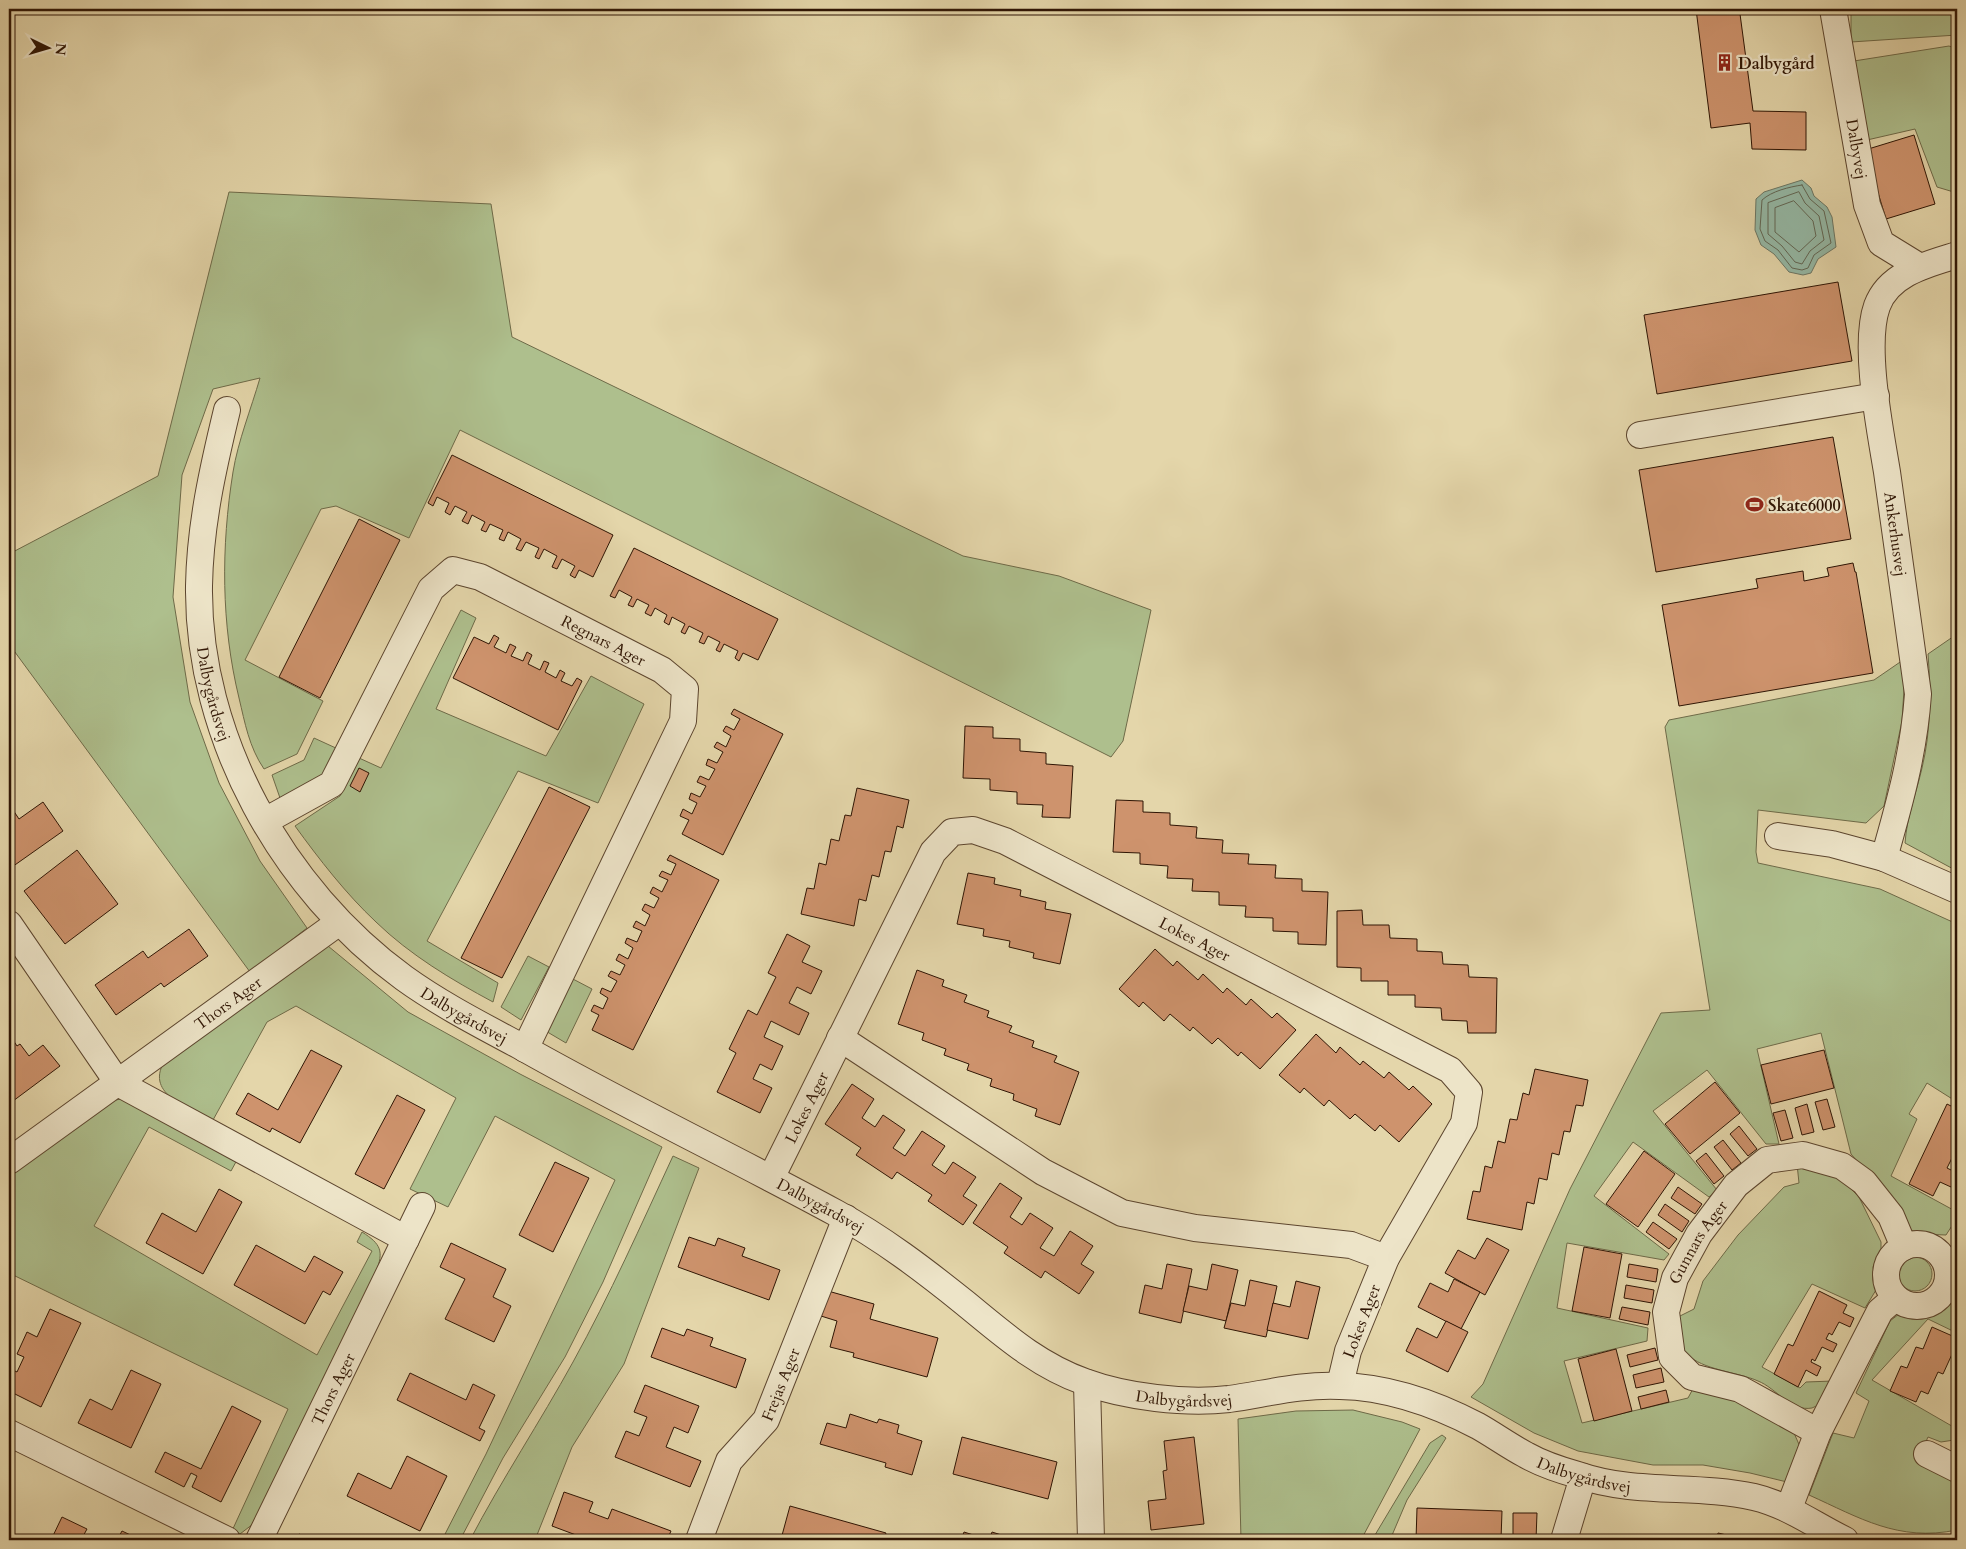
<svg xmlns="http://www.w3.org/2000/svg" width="1966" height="1549" font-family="Cardo,serif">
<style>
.green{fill:#aebf8d;stroke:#6e6a48}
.water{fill:#95b9a6;stroke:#6c7765}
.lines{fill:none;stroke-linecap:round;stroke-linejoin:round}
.shore{stroke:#626755;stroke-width:1}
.building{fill:#ce936d;stroke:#2f1504}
.minor-casing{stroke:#5c452e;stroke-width:28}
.minor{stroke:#ede4c8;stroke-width:26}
.labels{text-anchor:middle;stroke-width:4.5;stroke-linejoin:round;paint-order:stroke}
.poi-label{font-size:16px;font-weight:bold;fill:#2f1504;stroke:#ede4c8;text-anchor:start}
.street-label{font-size:16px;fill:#2f1504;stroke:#ede4c8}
</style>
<rect width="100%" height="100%" fill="#e4d6aa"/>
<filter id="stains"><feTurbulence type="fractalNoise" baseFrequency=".004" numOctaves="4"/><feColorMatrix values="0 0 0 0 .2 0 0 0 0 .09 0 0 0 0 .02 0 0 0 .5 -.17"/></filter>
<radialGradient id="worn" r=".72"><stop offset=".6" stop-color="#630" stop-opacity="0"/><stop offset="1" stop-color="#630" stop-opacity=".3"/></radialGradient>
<g class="green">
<path d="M1851,9H1957V35L1851,42Z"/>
<path d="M1949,46L1957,49V193L1937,187L1915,129L1867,140L1854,61Z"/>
<path d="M229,192L491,204L512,337L963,556L1059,576L1151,610L1123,741L1111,757L460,430L409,538L336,506L321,509L245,660L323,701L297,754L264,769C249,747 245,723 239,698C221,624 221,547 233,472C238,441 251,409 260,378L213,389L182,475L173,597L190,702L219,783L260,861L307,928L250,972L9,644V554L158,476Z"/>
<path d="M461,610L476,618L436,709L546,756L591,676L644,704L598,803L518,771L427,941L498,983L493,1002C452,980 410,955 376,922C346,894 319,859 295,826L340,796L359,758L381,768Z"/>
<path d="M1957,634V871L1905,843C1907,816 1916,794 1922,768C1931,731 1931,692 1928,654Z"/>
<path d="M1906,658L1902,721L1884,806L1866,823L1758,810L1756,852L1758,863L1880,889L1957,924V1102L1927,1083L1909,1114L1917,1119L1891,1176L1957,1212V1218L1946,1235L1918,1234L1902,1226L1877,1184L1851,1154L1821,1033L1757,1049L1779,1144H1766L1707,1070L1653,1111L1717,1190L1709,1197L1633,1142L1594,1196L1669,1254L1664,1260L1567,1243L1557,1308L1648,1328L1647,1341L1564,1361L1582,1423L1688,1398L1695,1385L1744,1399L1794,1433L1801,1449L1787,1482L1750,1473L1703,1465H1653L1578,1451L1534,1433L1471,1397L1483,1384L1570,1189L1661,1013L1710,1010L1665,727L1669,720L1874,680Z"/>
<path d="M314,738L338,749L324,777L280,798L272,775L304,760Z"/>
<path d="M328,946L408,1012L520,1074L662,1147L603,1282L565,1357L503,1458L460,1540H442L486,1454L615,1180L495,1116L448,1207L410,1189L456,1098L296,1006L267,1022L213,1120C190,1108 145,1095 164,1062Z"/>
<path d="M528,956L549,967L521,1020L501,1007Z"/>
<path d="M571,978L592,989L566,1043L544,1030Z"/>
<path d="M122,1099L237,1160L231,1171L149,1127L94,1226L317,1355L372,1251L357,1242L362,1232C381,1244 384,1251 376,1272L253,1524L240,1534L231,1533L288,1409L9,1273V1171L108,1101Z"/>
<path d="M673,1156L699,1168L624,1364L572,1447L535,1540H470C502,1479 540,1422 573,1362C610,1295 641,1225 673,1156Z"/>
<path d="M1797,1164L1836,1174L1859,1197L1881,1242V1250L1873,1267L1876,1290L1865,1308L1812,1284L1762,1367L1800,1388L1806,1382L1833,1381C1828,1390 1822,1405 1812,1408C1791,1412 1776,1388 1758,1381C1738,1372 1702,1370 1687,1354C1679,1346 1677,1328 1678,1317L1694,1309L1703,1281L1738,1235L1784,1187L1799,1183Z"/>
<circle cx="1915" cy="1274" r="17"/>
<path d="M1957,1295V1333L1928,1319L1872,1380L1957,1429V1435L1954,1440L1941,1442L1928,1437L1918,1459L1957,1478V1530C1898,1542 1860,1518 1809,1495L1833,1433L1854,1438L1869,1401L1856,1393L1890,1321L1899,1314C1912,1315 1926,1316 1937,1308C1944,1303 1949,1298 1957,1295Z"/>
<path d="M1353,1410L1402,1422L1420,1429L1361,1540H1241L1238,1419L1296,1411Z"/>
<path d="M1442,1435L1446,1438L1407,1500L1390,1540H1372L1430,1443Z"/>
</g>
<path class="water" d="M1802,180L1811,188L1814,196L1827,207L1832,217L1836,247L1818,259L1811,273L1803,275L1789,272L1774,254L1761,245L1755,230L1756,199L1764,192Z"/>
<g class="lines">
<g class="shore">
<path d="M1802,185L1810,199L1824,211L1831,243L1814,255L1808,268L1802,270L1792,268L1778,250L1765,241L1760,229L1762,200C1772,191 1789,187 1802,185Z"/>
<path d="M1799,192L1805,203L1819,216L1824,240L1810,251L1802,264L1795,262L1782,246L1768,234V203Z"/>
<path d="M1794,201L1813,221L1816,236L1799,252L1775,232V208Z"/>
</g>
</g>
<g class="building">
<path d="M1696,9H1758L1740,14L1753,111L1806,112V150L1752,149L1750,123L1711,128Z"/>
<path d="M1914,135L1935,204L1886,219L1865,150Z"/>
<path d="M1838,282L1852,361L1657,394L1644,315Z"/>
<path d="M1833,437L1851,539L1656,572L1639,470Z"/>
<path d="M452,455L613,535L593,577L579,570L575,578L570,575L575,566L562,559L557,569L552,567L557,556L544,549L539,559L535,557L539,548L526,542L521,551L516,549L521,539L508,532L504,541L499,539L503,530L490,524L486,532L481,530L485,522L472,515L468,524L462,521L467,512L455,506L450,515L445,512L449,503L437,497L433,506L428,503Z"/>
<path d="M359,519L400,540L320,698L279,677Z"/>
<path d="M634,548L778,619L758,660L743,653L739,661L735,658L738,651L724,644L720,652L716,650L720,642L708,636L704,644L699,642L703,633L689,626L685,634L681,632L685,624L672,617L669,625L664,622L667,615L655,608L651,616L645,613L649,605L637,599L633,607L628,605L632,597L619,590L615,598L610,596Z"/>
<path d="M1853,563L1855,572H1856L1873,673L1679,706L1662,605L1758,588L1756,579L1803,571L1804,581L1829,576L1827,568Z"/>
<path d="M494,635L499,638L494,647L506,653L510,644L516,647L511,656L523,661L527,652L532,655L528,664L540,670L544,661L549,663L545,672L556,678L560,670L565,673L561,681L572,686L577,678L582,681L558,730L453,678L474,637L489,644Z"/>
<path d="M734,709L783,734L723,855L682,834L689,820L680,816L683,809L692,814L697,803L689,799L691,793L700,797L706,786L697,782L700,776L709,780L715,769L706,765L708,759L717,763L723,752L714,747L717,742L726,747L731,736L723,731L726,726L734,730L740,719L731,714Z"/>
<path d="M965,726L993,727V738L1020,739V751L1046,753V764L1073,766L1070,818L1042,817L1043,805L1017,804V792L990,790V779L963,778Z"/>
<path d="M359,768L369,773L360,792L350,786Z"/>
<path d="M549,787L590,807L502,978L461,958Z"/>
<path d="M857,788L909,800L903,828L897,826L891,852L885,851L879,877L872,875L866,901L859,899L854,926L801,914L807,888L814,889L819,863L826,865L831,839L839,841L845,815L851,816Z"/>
<path d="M1116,800L1143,801V812L1170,813V825L1197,827L1196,838L1223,840L1222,853L1249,854L1248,864L1276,865L1275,878L1302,879V891L1328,892L1326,945L1298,944V932L1273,931V918L1245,917L1246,906L1219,905V892L1192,891L1193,879L1167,878L1168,866L1140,864V853L1113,852Z"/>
<path d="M43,802L63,831L12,867L9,862V804L19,819Z"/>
<path d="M77,850L118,904L65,944L24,891Z"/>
<path d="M670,855L719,880L633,1050L592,1030L599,1015L591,1011L594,1005L603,1009L608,998L600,993L602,988L611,992L617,981L608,976L611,971L620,975L625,965L616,960L619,954L628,959L633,948L625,943L627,938L637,942L642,931L633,927L636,921L645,926L650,915L642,910L645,904L654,908L659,898L650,893L653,887L662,892L668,880L659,876L662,871L671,875L676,864L667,860Z"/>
<path d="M968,873L995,878L994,884L1021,890L1020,896L1046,902L1045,909L1071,914L1060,964L1033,958L1034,953L1009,947L1010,941L983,936L984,929L957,924Z"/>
<path d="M1362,910L1363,925H1389L1390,938L1417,939V951L1442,952L1443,964L1468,965L1469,977L1497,978L1496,1033H1468L1467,1021L1442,1020L1441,1008L1415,1007V995H1388V981H1361V968L1337,967V911Z"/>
<path d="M189,929L208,956L164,987L161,983L116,1015L95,985L143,951L148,958Z"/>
<path d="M787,934L810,946L802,962L822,971L811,994L797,987L789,1003L809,1013L799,1035L771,1021L764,1037L783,1046L772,1070L760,1064L753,1079L772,1088L760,1113L717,1092L736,1053L729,1049L748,1010L757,1015L776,977L768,973Z"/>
<path d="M1155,949L1173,966L1177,961L1198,980L1203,974L1223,993L1227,988L1246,1005L1251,999L1272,1018L1277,1013L1296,1030L1260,1069L1241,1052L1238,1056L1218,1038L1212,1044L1193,1027L1190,1031L1170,1014L1164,1021L1143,1002L1139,1007L1119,989Z"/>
<path d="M917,970L944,980L942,986L967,995L964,1002L989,1011L987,1017L1012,1026L1009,1032L1034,1041L1032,1047L1057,1056L1054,1062L1079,1072L1060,1125L1035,1116L1037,1109L1013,1100L1014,1094L990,1086L992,1079L967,1070L969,1064L944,1055L946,1049L922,1040L924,1033L898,1024Z"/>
<path d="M9,1034L17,1046L20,1044L29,1056L43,1045L60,1066L9,1104Z"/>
<path d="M1316,1034L1336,1053L1340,1047L1360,1065L1363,1061L1384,1078L1389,1072L1409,1090L1413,1086L1432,1104L1399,1142L1380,1125L1375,1131L1355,1114L1350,1119L1329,1100L1324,1106L1304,1088L1300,1093L1279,1075Z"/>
<path d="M311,1050L342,1066L300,1143L272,1128L270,1132L236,1114L248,1093L278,1110Z"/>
<path d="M1824,1050L1834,1088L1771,1104L1761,1065Z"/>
<path d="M1535,1069L1588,1080L1583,1106L1576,1105L1570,1132L1564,1131L1559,1155L1552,1153L1547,1180L1539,1178L1534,1204L1527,1202L1522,1230L1467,1219L1473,1191L1480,1192L1485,1166L1492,1168L1498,1141L1505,1143L1510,1119L1517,1120L1523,1093L1529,1095Z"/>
<path d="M1715,1082L1740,1113L1690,1154L1665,1124Z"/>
<path d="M852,1084L874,1099L862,1118L875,1127L883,1115L905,1130L893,1148L905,1156L922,1131L945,1146L932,1165L945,1174L953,1162L976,1177L963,1196L977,1205L963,1225L928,1201L932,1195L897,1172L892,1179L856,1155L861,1148L825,1124Z"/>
<path d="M397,1095L425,1110L384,1189L355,1174Z"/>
<path d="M1827,1099L1835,1127L1823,1130L1815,1102Z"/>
<path d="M1807,1104L1814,1132L1802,1135L1795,1108Z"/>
<path d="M1947,1104L1957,1109V1158L1953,1156L1947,1168L1957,1173L1951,1187L1940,1182L1933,1196L1909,1184Z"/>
<path d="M1785,1110L1793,1138L1781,1141L1773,1113Z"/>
<path d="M1739,1126L1757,1149L1748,1156L1730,1134Z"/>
<path d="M1723,1140L1741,1163L1732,1170L1714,1147Z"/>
<path d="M1644,1151L1675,1174L1638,1227L1606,1204Z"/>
<path d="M1706,1153L1724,1176L1714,1184L1696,1161Z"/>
<path d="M555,1162L589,1178L553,1252L519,1235Z"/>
<path d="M1000,1183L1022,1198L1010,1217L1022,1225L1030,1213L1053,1228L1040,1248L1054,1256L1070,1231L1093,1246L1081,1264L1094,1272L1079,1294L1045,1271L1041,1278L1004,1253L1008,1247L973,1223Z"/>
<path d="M1678,1187L1702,1204L1695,1214L1671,1198Z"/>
<path d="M219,1189L242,1202L203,1274L146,1243L162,1213L196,1232Z"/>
<path d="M1665,1204L1689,1221L1682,1232L1658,1215Z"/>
<path d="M1653,1222L1677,1239L1669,1249L1646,1232Z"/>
<path d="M689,1237L715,1246L718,1238L745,1248L742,1256L780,1270L769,1300L678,1267Z"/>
<path d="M1487,1238L1509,1250L1485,1295L1445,1273L1458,1250L1475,1259Z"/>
<path d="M451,1243L506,1269L493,1297L511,1306L494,1342L445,1319L465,1279L440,1267Z"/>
<path d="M256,1245L305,1272L314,1256L343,1272L330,1295L323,1291L305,1324L234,1285Z"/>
<path d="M1584,1247L1622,1254L1610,1318L1572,1311Z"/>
<path d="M1167,1264L1192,1269L1181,1323L1139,1313L1145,1285L1162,1289Z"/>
<path d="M1212,1264L1238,1270L1226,1321L1183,1311L1189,1286L1207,1290Z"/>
<path d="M1629,1264L1658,1269L1656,1282L1627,1277Z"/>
<path d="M1454,1279L1480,1292L1461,1329L1418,1307L1430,1283L1448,1292Z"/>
<path d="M1250,1280L1277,1286L1266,1337L1224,1328L1231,1303L1245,1306Z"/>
<path d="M1296,1281L1320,1287L1308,1339L1267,1330L1273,1303L1290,1307Z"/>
<path d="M1626,1285L1654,1290L1652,1303L1624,1298Z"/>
<path d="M828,1291L874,1304L870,1319L938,1338L927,1377L853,1357L854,1353L830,1347L837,1321L821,1316Z"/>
<path d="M1819,1291L1847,1305L1843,1313L1854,1318L1850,1327L1839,1322L1832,1335L1829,1333L1826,1339L1837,1344L1833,1352L1822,1347L1815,1361L1812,1359L1811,1362L1821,1367L1817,1376L1806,1370L1798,1387L1774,1374L1788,1344L1793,1346Z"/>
<path d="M1622,1307L1650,1312L1648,1325L1619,1319Z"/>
<path d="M50,1309L81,1323L41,1407L9,1391V1368L17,1372L24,1357L17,1354L27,1332L37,1337Z"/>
<path d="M1446,1321L1468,1332L1448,1372L1406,1351L1417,1328L1437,1338Z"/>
<path d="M1932,1327L1957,1338V1354L1953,1352L1943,1374L1938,1372L1928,1394L1921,1391L1916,1402L1890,1391L1901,1366L1907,1368L1916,1347L1923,1349Z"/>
<path d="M662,1328L684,1336L687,1329L713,1338L710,1346L746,1359L736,1388L651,1357Z"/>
<path d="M1655,1348L1658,1360L1630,1367L1627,1355Z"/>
<path d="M1616,1349L1632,1411L1594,1421L1578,1359Z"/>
<path d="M1661,1368L1664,1382L1636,1388L1633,1375Z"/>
<path d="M131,1370L161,1384L131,1448L78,1423L90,1399L112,1410Z"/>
<path d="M410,1373L466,1400L473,1384L495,1395L479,1428L485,1431L480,1441L397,1400Z"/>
<path d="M645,1385L699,1406L688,1433L674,1427L666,1447L701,1461L690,1487L615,1457L626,1431L639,1436L647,1417L634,1412Z"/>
<path d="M1666,1390L1669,1402L1641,1409L1638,1397Z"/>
<path d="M232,1406L261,1421L221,1502L192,1487L197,1476L191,1473L184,1487L155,1472L165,1452L201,1469Z"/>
<path d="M850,1414L877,1423L879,1419L899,1425L897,1433L922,1441L912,1475L885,1467L886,1463L820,1444L827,1423L846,1428Z"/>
<path d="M962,1437L1057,1462L1048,1499L953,1474Z"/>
<path d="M1194,1437L1204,1524L1151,1530L1148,1501L1166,1499L1163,1471L1167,1470L1164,1441Z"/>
<path d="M407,1456L447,1476L420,1531L347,1496L358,1473L391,1489Z"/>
<path d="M564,1492L593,1502L589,1512L608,1519L612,1509L671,1531L667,1540H574L576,1535L552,1526Z"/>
<path d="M790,1506L886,1533L884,1540L781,1539Z"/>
<path d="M1417,1508L1502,1511L1501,1540H1416Z"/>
<path d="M1513,1513H1537L1536,1540H1513Z"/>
<path d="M62,1517L87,1529L81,1540H51Z"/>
<path d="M122,1531L141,1540H117Z"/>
<path d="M964,1532L989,1540L992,1532L1017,1540H961Z"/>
<path d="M1718,1533L1744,1539L1743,1540H1716Z"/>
<path d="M299,1534L312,1540H296Z"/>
</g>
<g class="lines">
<defs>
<g id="minor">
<path id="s1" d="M1833,9L1867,205L1881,243L1920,267"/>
<path id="s2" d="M227,410C213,468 200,525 199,586C197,737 283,890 404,978C440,1004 481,1025 520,1046C624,1105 731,1156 836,1213C882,1238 924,1270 965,1303C1003,1334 1037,1365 1085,1382C1126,1397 1185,1404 1229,1399C1265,1394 1302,1384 1340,1386C1389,1387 1434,1403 1478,1426C1494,1435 1509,1446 1526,1455C1542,1464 1560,1470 1578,1475C1635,1495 1696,1484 1754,1497C1788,1505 1814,1525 1845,1540"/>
<path d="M1640,435L1876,396"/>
<path id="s3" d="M265,821L332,784L431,589L453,570L480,577L662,670L685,689L683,721L525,1049"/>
<path d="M1778,836L1832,844L1884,858L1957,890"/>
<path d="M1884,858C1900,802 1914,752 1918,694C1908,620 1897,546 1887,472C1880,429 1863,345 1877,306C1889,273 1928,264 1957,255"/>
<path d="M9,924L118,1083L406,1239"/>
<path d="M840,1038L1043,1172L1122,1213L1195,1228L1351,1245L1386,1258"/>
<path id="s4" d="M9,1161L338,923"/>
<path id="s5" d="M771,1178L933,852L952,832L973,830L1005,841L1450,1070L1469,1092L1464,1123L1386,1258L1348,1351L1340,1385"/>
<circle cx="1917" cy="1275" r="31"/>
<path d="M1087,1383L1091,1540"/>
<path id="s6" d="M1818,1432L1740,1389L1692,1377L1672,1357L1666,1312L1675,1278L1699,1234L1736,1185L1767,1160L1803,1155L1842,1166L1864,1182L1891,1216L1904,1247"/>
<path d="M9,1433L227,1540"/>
<path d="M1927,1454L1957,1469"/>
<path d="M1789,1508L1818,1432L1880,1311L1895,1298"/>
<path id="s7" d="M259,1540L422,1206"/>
<path id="s8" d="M699,1540L729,1461L766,1420L846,1218"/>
<path d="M1564,1540L1583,1477"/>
</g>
</defs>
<use href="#minor" class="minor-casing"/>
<use href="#minor" class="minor"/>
</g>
<defs>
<symbol id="building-bare" viewBox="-9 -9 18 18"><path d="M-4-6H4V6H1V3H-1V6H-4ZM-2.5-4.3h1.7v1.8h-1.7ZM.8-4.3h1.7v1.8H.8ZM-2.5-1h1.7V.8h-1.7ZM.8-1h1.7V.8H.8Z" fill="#8f2418" stroke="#ede4c8" stroke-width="2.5" paint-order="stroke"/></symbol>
<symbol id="stadium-bare" viewBox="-9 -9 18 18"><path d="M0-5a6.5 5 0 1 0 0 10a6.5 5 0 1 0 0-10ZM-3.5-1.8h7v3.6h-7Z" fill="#8f2418" stroke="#ede4c8" stroke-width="2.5" paint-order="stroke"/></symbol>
</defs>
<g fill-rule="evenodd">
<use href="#building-bare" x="1712" y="50" width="25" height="25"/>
<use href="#stadium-bare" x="1742" y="492" width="25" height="25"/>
</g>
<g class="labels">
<g class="poi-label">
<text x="1738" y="69">Dalbygård</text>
<text x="1768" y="511">Skate6000</text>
</g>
<g class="street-label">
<text dy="6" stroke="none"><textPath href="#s1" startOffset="142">Dalbyvej</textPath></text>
<text transform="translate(1896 534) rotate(82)" y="6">Ankerhusvej</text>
<text dy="6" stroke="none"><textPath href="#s3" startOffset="491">Regnars Ager</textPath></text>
<text dy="6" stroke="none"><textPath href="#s2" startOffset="288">Dalbygårdsvej</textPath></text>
<text dy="6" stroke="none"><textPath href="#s5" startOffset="660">Lokes Ager</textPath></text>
<text dy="6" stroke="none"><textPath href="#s4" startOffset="270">Thors Ager</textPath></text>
<text dy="6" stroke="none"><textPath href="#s2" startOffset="708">Dalbygårdsvej</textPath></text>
<text dy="6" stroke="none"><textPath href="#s5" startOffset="79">Lokes Ager</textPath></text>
<text dy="6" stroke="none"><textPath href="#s2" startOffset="1112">Dalbygårdsvej</textPath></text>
<text dy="6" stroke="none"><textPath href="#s6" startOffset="290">Gunnars Ager</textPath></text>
<text transform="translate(1361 1321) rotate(-69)" y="6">Lokes Ager</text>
<text dy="6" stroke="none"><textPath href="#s8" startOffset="178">Frejas Ager</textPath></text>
<text dy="6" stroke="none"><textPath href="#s7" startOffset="168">Thors Ager</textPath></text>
<text dy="6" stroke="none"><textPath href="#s2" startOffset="1532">Dalbygårdsvej</textPath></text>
<text dy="6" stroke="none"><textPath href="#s2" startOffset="1952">Dalbygårdsvej</textPath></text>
</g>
</g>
<rect width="1966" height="1549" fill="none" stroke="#e4d6aa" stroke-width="30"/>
<rect x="10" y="10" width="1946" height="1529" fill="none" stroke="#2f1504" stroke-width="2.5"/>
<rect x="15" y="15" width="1936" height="1519" fill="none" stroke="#2f1504"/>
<g transform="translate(48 48) rotate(95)" stroke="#ede4c8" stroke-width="4" paint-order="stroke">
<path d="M0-4L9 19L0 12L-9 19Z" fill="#2f1504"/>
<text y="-8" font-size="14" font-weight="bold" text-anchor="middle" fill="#2f1504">N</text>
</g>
<rect width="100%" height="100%" filter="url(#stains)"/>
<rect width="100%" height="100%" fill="url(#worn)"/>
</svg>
